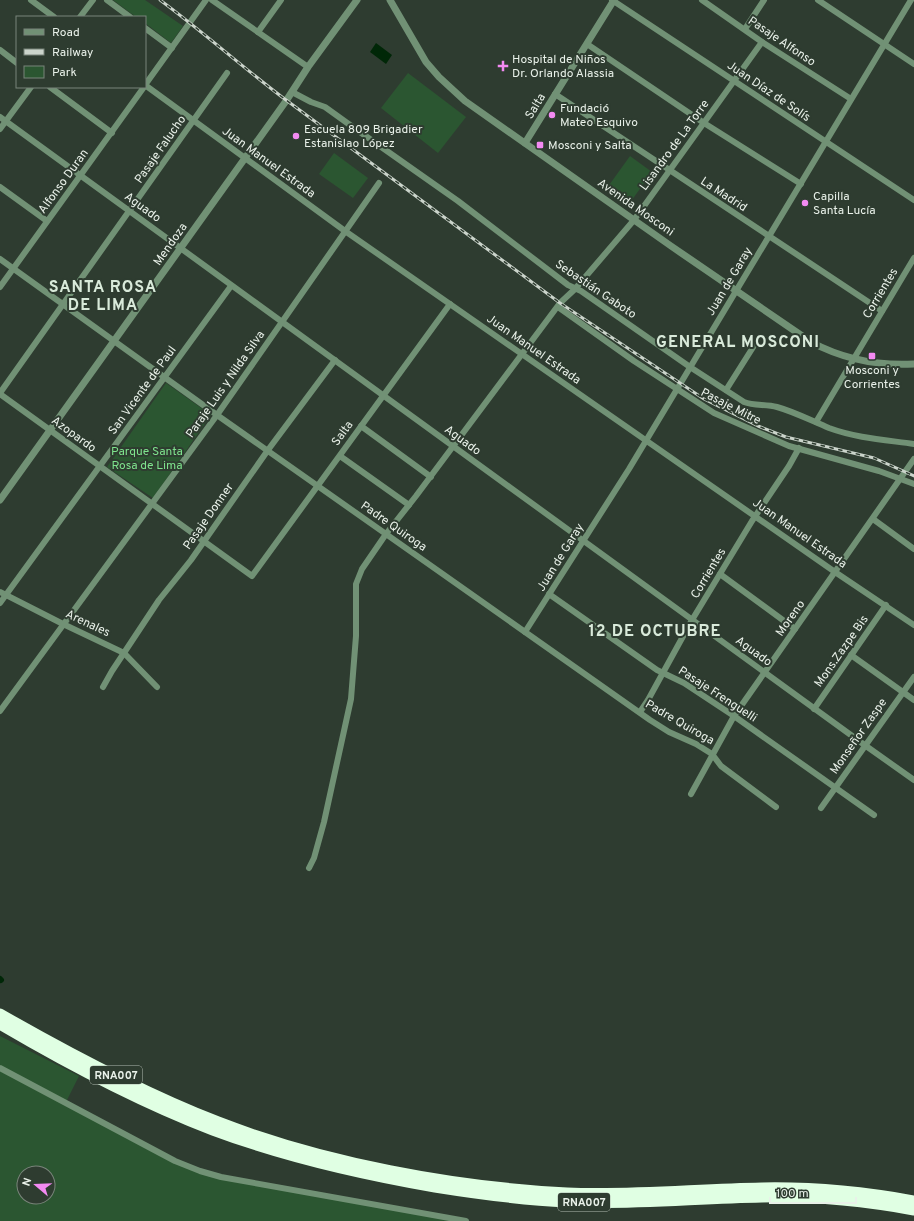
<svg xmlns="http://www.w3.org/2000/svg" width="914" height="1221" font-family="Overpass,sans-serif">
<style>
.green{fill:#2b5631;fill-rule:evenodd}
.water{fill:#002707}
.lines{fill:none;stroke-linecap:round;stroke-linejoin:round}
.canal{stroke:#002707;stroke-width:6}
.minor{stroke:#719175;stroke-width:6}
.tertiary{stroke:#719175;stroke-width:7}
.motorway{stroke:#e0ffe3;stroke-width:11}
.rail-casing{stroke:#cbd4cb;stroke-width:3}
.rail{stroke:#2e3c30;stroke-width:1.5;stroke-dasharray:4.5;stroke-linecap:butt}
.poi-dot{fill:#f38af2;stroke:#2e3c30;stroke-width:1.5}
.labels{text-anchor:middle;stroke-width:4;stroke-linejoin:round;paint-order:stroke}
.shield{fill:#2e3c30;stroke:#b1bbb2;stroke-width:1}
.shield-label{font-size:11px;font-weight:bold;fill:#e9f1e9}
.street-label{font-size:12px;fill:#e9f1e9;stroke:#2e3c30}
.poi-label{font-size:12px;fill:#e9f1e9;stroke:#2e3c30;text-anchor:start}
.park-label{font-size:12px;fill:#7ee38d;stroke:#2e3c30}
.district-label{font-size:16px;font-weight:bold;letter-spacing:1px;fill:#d9eada;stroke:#2e3c30}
</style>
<rect width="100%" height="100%" fill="#2e3c30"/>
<g class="green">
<path d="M113,0H145L183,26L171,43L145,23V17H136Z"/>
<path d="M408,73L466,117L438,153L381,108Z"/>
<path d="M334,153L368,178L353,198L319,174Z"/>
<path d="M630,156L652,172L629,204L607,188Z"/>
<path d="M166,383L211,415L153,498L107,467Z"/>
<path d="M0,1036L79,1076L65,1104L174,1162L218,1177L461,1221H0ZM24,1173H48V1197H24Z"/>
</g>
<path class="water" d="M376,43L392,55L386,64L370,52Z"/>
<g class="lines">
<path class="canal" d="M0,979L1,980"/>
<g class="minor">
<path d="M31,0L54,17"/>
<path d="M107,0L130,17"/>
<path d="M212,0L308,67"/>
<path d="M612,0L914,200"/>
<path d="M702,0L762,42L851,99"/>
<path d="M818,0L914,64"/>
<path d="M80,17L93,0"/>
<path d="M145,28L172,48"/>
<path d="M745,29L764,0"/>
<path d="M258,32L281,0"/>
<path d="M587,44L704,123L801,184"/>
<path d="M0,50L17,63"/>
<path d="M145,85L345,231L835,572L914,625"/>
<path d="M145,85L206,0"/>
<path d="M50,87L112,133"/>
<path d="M292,92L311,102L325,107L350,125L458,201L568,285L581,291L690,367L744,402C754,406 766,404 777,407C795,412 812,421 829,428C856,438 886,440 914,444"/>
<path d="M555,94L882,311"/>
<path d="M0,117L866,746L914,780"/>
<path d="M0,129L31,87"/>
<path d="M0,187L47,221"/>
<path d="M0,259L217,415L650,720L669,732L696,744L712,754L721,766L776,807"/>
<path d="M0,287L144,87"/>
<path d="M558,307L634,361L714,413L789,446L879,471L914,484"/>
<path d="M726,390L757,341"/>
<path d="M0,393L227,73"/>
<path d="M0,394L252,576L450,304"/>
<path d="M816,422L914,258"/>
<path d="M361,426L431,477"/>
<path d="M340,456L409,505"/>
<path d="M873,519L914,549"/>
<path d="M720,574L795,629"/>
<path d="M0,592L63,624L124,653L157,687"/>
<path d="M549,594L657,670L684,683L734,716L874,815"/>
<path d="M0,603L231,286"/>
<path d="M525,632L629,469L911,0"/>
<path d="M851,655L914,700"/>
<path d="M103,687L112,671L159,600L191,560L268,450L335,360"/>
<path d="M814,709L886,605"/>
<path d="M0,711L217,415L379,183"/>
<path d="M640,712L648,700L692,620L752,521L789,466L799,448"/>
<path d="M691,794L734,716L914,459"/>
<path d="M821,808L914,677"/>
<path d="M309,868L314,858L324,822L351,699L356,636V584L362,569L386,534L416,496L560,303L575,289L634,220L762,42"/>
<path d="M0,1068L175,1161L200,1171L221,1177L466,1221"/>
</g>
<g class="tertiary">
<path d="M390,0L426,62L439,77L465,101L671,246L811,342C843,359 878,366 914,364"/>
<path d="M525,143L614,0"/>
<path d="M0,500L286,101L308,67L357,0"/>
</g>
<g class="motorway">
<path d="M0,1014C70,1054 143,1093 218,1122C324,1163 453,1187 567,1193C632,1196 697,1189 762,1188C813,1187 864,1192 914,1201"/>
<path d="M0,1024C68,1064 140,1102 213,1130C285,1157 360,1174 435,1187C479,1194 523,1200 567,1202C632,1205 697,1198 762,1197C813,1196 864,1201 914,1210"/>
</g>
<defs>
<path id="rail" d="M160,0C202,31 241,66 282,97L560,303L704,399L758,426L786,437L874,458L914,476"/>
</defs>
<use href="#rail" class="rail-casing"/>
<use href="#rail" class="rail"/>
</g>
<g class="poi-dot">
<path d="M501 60h4v4h4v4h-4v4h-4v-4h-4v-4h4z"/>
<circle cx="552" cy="115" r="4"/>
<circle cx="296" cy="136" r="4"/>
<rect x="536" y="141" width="8" height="8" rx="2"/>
<circle cx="805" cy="203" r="4"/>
<rect x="868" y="352" width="8" height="8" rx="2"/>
</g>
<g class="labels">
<g class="shield">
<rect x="90" y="1066" width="52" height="18" rx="3"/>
<rect x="558" y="1193" width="52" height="18" rx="3"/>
</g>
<g class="shield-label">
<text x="116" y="1079">RNA007</text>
<text x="584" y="1206">RNA007</text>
</g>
<g class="street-label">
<text transform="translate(782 41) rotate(34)" y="4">Pasaje Alfonso</text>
<text transform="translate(769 91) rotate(34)" y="4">Juan Díaz de Solís</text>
<text transform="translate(535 106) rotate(-58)" y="4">Salta</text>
<text transform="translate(674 145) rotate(-54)" y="4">Lisandro de La Torre</text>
<text transform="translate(160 149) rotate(-55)" y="4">Pasaje Falucho</text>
<text transform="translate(269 162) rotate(36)" y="4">Juan Manuel Estrada</text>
<text transform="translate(63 181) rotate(-54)" y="4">Alfonso Duran</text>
<text transform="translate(724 194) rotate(33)" y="4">La Madrid</text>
<text transform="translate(143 207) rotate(36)" y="4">Aguado</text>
<text transform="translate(636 207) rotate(35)" y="4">Avenida Mosconi</text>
<text transform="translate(170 244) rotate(-55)" y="4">Mendoza</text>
<text transform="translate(729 281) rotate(-59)" y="4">Juan de Garay</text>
<text transform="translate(596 289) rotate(34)" y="4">Sebastián Gaboto</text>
<text transform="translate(880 293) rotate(-59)" y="4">Corrientes</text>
<text transform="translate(534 349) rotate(35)" y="4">Juan Manuel Estrada</text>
<text transform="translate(225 384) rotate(-55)" y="4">Paraje Luis y Nilda Silva</text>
<text transform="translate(142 390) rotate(-54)" y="4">San Vicente de Paul</text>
<text transform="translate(731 406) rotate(27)" y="4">Pasaje Mitre</text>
<text transform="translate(342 433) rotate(-54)" y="4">Salta</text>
<text transform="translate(74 434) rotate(36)" y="4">Azopardo</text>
<text transform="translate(463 440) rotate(36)" y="4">Aguado</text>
<text transform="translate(208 516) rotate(-55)" y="4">Pasaje Donner</text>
<text transform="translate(394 526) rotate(35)" y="4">Padre Quiroga</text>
<text transform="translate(800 533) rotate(35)" y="4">Juan Manuel Estrada</text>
<text transform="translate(560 557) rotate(-58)" y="4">Juan de Garay</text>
<text transform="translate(708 573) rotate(-59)" y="4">Corrientes</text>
<text transform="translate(790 618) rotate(-55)" y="4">Moreno</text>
<text transform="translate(88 623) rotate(25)" y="4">Arenales</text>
<text transform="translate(754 651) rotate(36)" y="4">Aguado</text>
<text transform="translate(841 651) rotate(-55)" y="4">Mons.Zazpe Bis</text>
<text transform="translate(718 694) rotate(33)" y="4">Pasaje Frenguelli</text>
<text transform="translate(680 722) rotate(30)" y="4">Padre Quiroga</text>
<text transform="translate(858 736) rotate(-55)" y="4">Monseñor Zaspe</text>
</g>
<g class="poi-label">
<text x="512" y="63">Hospital de Niños<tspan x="512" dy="14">Dr. Orlando Alassia</tspan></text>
<text x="560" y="112">Fundació<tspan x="560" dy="14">Mateo Esquivo</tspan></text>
<text x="304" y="133">Escuela 809 Brigadier<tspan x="304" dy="14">Estanislao López</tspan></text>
<text x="548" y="149">Mosconi y Salta</text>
<text x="813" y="200">Capilla<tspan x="813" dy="14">Santa Lucía</tspan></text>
<text x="872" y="374" text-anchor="middle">Mosconi y<tspan x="872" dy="14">Corrientes</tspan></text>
</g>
<g class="park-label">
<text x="147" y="455">Parque Santa<tspan x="147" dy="14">Rosa de Lima</tspan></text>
</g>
<g class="district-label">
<text x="103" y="292">SANTA ROSA<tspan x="103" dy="18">DE LIMA</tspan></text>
<text x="738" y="347">GENERAL MOSCONI</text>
<text x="655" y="636">12 DE OCTUBRE</text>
</g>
</g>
<rect x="16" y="16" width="130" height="72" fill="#2e3c30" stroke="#79847a"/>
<rect x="24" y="29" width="20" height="6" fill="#719175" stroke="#79847a"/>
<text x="52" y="36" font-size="12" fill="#e9f1e9">Road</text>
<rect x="24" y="49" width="20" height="6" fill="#cbd4cb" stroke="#79847a"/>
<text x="52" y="56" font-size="12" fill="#e9f1e9">Railway</text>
<rect x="24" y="66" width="20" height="12" fill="#2b5631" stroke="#79847a"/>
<text x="52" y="76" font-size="12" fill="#e9f1e9">Park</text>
<g transform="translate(36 1185) rotate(289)"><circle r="19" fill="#2e3c30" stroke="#79847a"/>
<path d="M0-3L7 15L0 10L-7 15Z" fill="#f38af2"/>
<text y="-6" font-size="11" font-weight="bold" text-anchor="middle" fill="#e9f1e9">N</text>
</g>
<path d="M770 1197v6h86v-6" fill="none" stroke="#e9f1e9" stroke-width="2"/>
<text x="776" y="1197" font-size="12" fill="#e9f1e9" stroke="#2e3c30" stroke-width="3" paint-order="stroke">100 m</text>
</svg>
